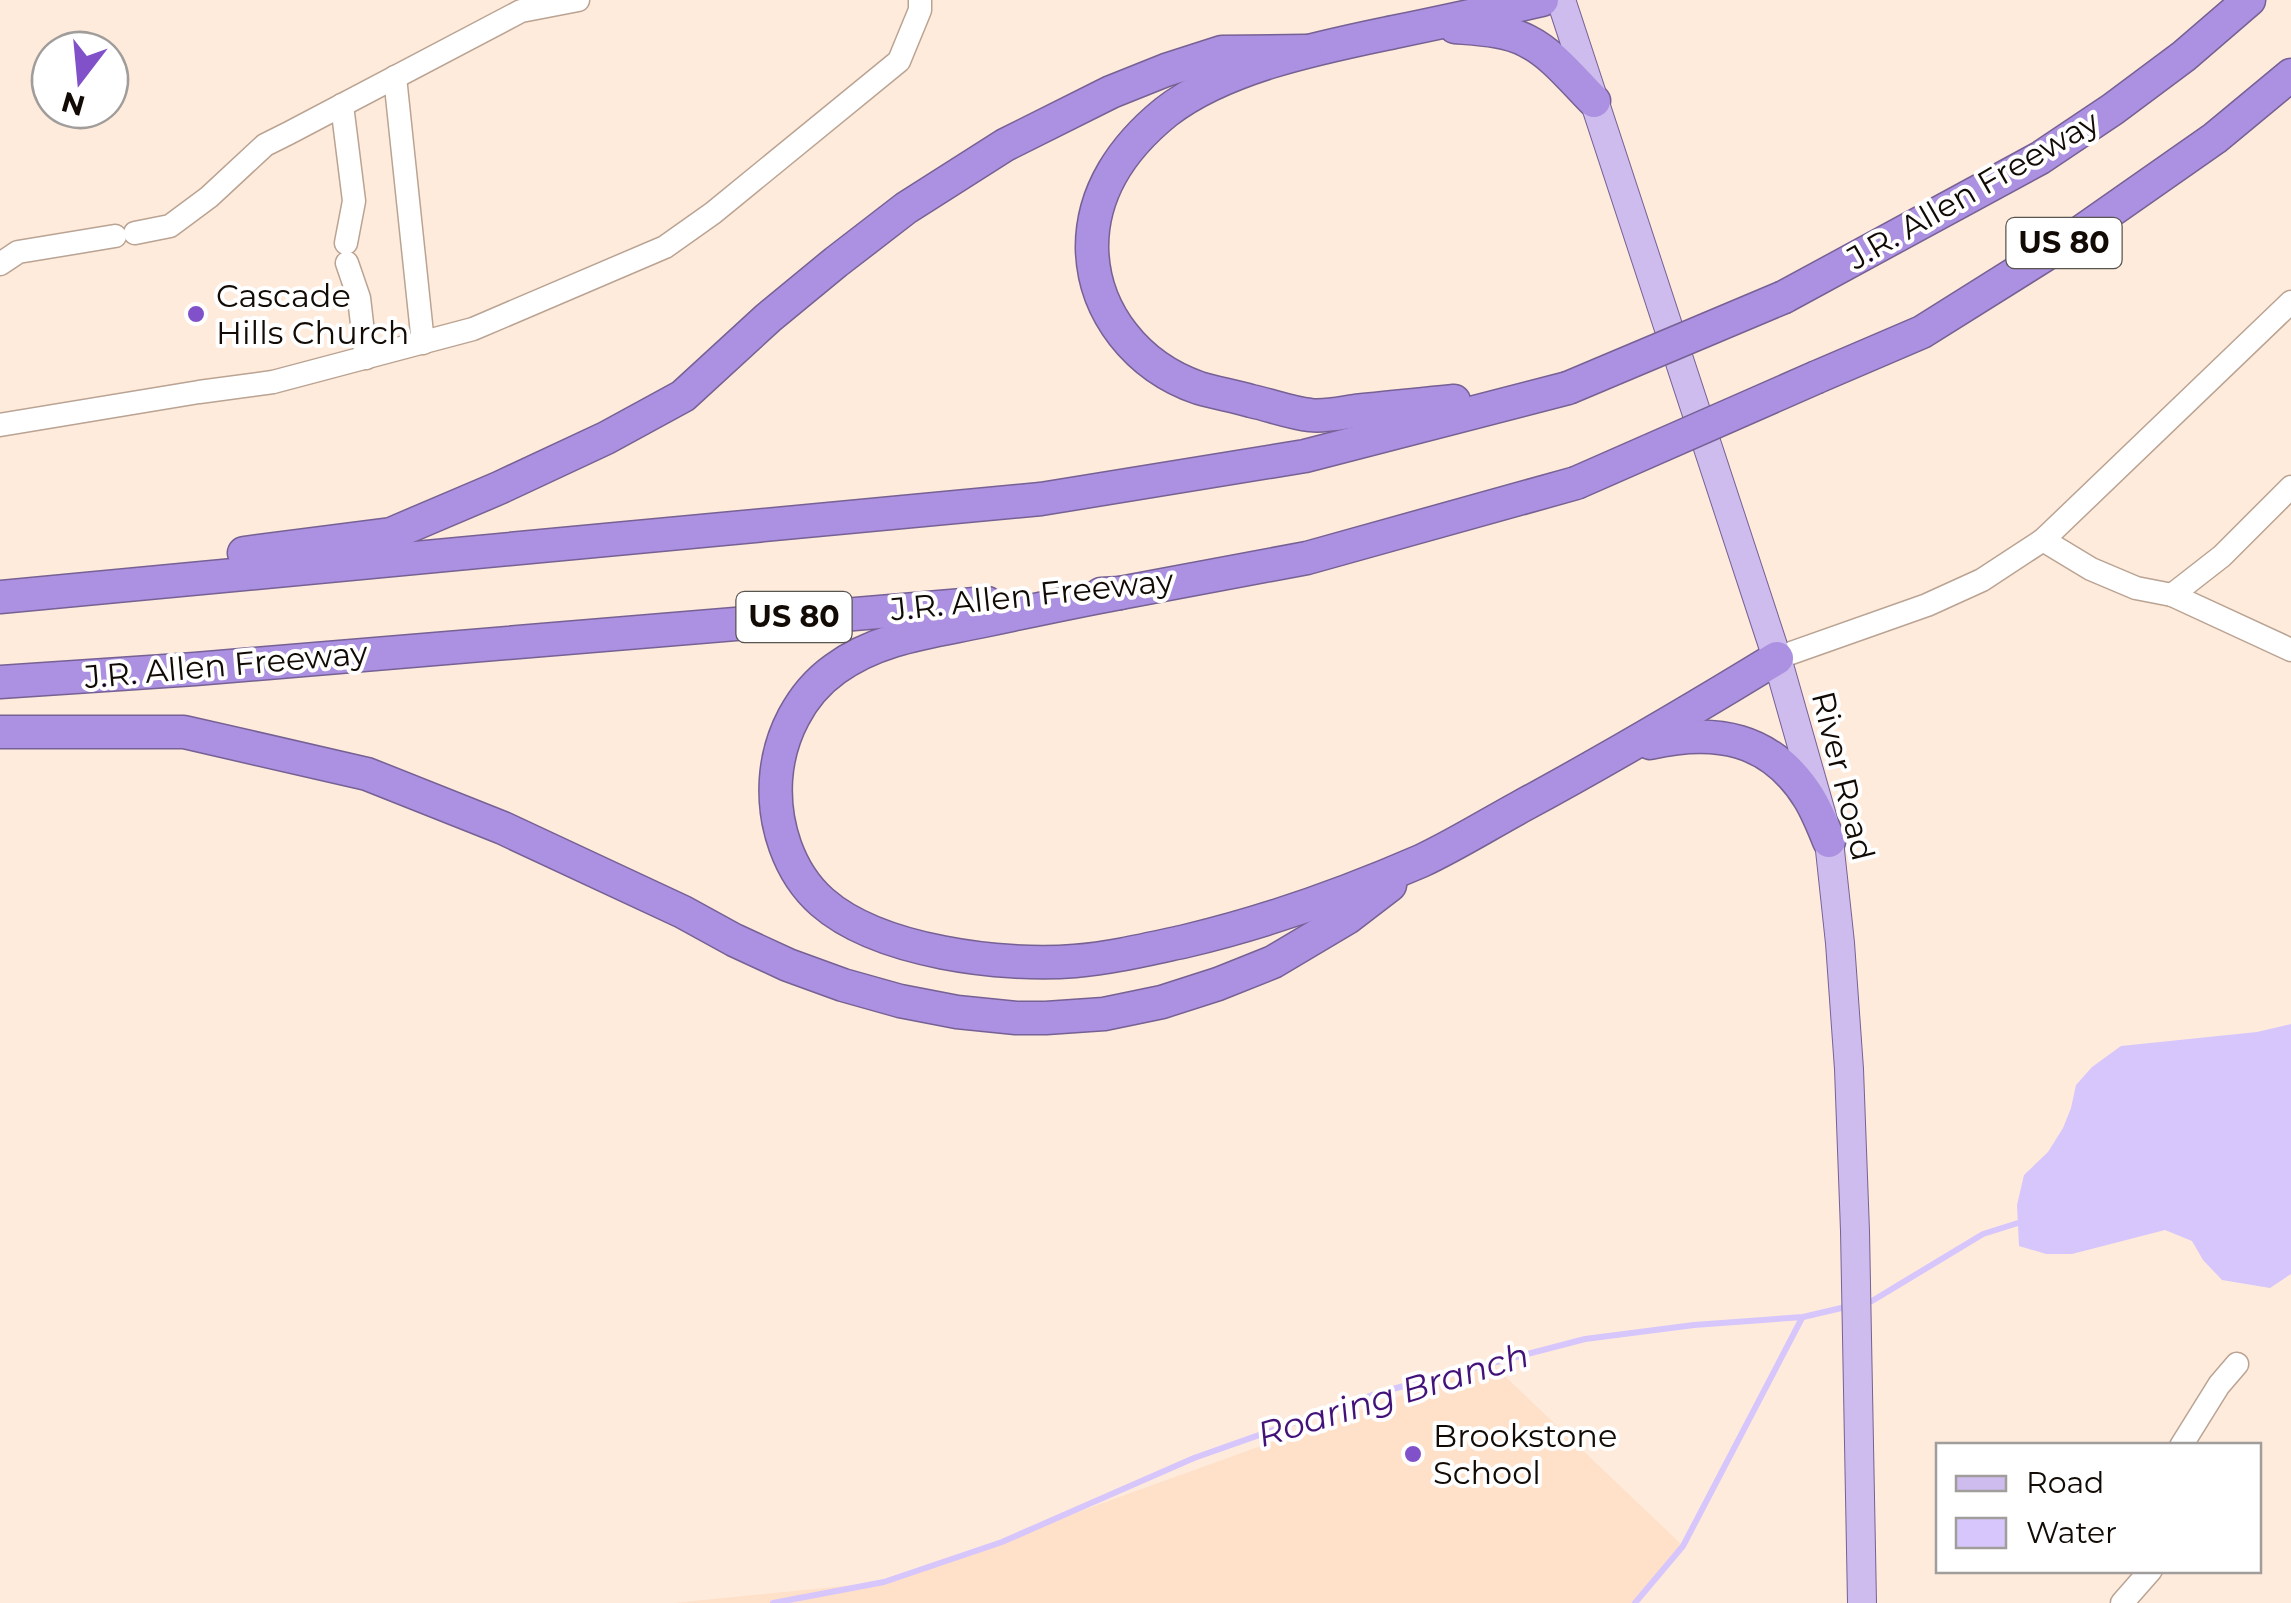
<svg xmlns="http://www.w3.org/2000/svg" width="2291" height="1603" font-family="Montserrat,sans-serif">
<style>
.built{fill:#ffe0c8}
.water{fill:#d6c6fc}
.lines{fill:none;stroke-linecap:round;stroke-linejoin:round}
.stream{stroke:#d6c6fc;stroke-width:6}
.minor-casing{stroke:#baa392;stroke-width:25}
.major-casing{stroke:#766194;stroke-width:30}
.highway-casing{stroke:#766194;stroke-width:35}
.minor{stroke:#fff;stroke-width:22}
.major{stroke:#cdbced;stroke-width:28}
.highway{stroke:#ac90e1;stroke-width:32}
.highway-bridge-casing{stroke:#766194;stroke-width:35;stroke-linecap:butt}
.highway-bridge{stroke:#ac90e1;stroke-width:32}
.poi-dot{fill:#8151c9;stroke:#fff;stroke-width:4}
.labels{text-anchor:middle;stroke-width:8;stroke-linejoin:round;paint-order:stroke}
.shield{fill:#fff;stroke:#585450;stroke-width:2.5}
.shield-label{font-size:30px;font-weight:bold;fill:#110a05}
.street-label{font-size:32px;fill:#110a05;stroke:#fff}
.poi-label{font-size:32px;fill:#110a05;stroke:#fff;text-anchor:start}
.water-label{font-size:35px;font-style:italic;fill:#431278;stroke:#fff}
</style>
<rect width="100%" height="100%" fill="#feebdc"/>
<path class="built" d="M1491,1363L1683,1546L1638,1603H674L884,1582Z"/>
<path class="water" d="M2291,1024V1274L2270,1288L2222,1280L2203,1260L2192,1241L2165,1230L2072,1254H2046L2019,1246L2017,1205L2024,1175L2048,1152L2063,1128L2071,1108L2076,1085L2092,1067L2121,1046L2257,1032Z"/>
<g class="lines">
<g class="stream">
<path d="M1862,1303L1872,1301L1983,1234L2018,1223"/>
<path d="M773,1603L884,1582L1002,1542L1194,1458L1381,1392L1585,1339L1694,1325L1803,1317L1850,1306"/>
<path d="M1635,1603L1683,1546L1802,1318"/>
</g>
<defs>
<g id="minor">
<path d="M395,77L423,343"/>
<path d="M342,105L354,201L346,243"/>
<path d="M135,233L170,226L209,197L265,145L289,133L521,11L578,0"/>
<path d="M347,263L359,298L366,358"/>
<path d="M0,264L18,252L115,236"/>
<path d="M0,425L199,392L273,382L473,329L665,247L713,213L899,61L920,10V0"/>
<path d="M2043,540L2091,569L2136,588L2172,595L2291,650"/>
<path d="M2172,595L2222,556L2291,487"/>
<path d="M1777,658L1927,605L1982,580L2043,540L2291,302"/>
<path d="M2181,1446L2219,1385L2237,1364"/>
<path d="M2122,1603L2151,1570"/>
</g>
<path id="major" d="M1561,0L1777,658L1829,841L1840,943L1849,1069L1855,1231L1862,1603"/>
<g id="highway">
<path d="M1455,27C1478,29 1506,30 1527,41C1553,54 1573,80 1594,101"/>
<path d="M1784,297L2040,158L2113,109L2184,56L2249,0"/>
<path d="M1817,377L1922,332L2075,236L2215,138L2291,75"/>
<path d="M1454,401C1421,404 1388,408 1355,411C1341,413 1324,417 1310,415C1291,413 1270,405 1251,401C1234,396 1216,393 1199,388C1138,367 1093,313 1092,247C1092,191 1124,146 1166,112C1225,66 1322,47 1394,32C1443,22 1493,11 1542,0"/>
<path d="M244,553L391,534L499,488L606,438L683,396L768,318L836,262L906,208L1005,145L1111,92L1166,70L1222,52L1305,51"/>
<path d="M1120,593C1072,602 1025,612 978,622C929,632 877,638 835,669C800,694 779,736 776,779C773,823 788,872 822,902C879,952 1003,967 1075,961C1112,958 1149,949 1186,941C1266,922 1345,894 1421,861C1455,845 1487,825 1520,807C1607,760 1692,710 1777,658"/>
<path d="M1101,594L1120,593L1307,558L1576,483"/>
<path d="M0,597L1041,499L1305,456L1568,388"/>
<path d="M0,682L195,669L987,603"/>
<path d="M0,732H184L367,774L503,828L683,912L734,940L788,965L843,985L900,1001L957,1012L1016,1018H1046L1104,1014L1162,1002L1218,984L1273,962L1347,918L1390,885"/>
<path d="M1650,743C1715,728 1771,737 1809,798C1817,811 1823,826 1829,841"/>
</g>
</defs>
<use href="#minor" class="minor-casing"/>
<use href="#major" class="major-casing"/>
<use href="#highway" class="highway-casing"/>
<use href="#minor" class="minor"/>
<use href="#major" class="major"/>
<use href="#highway" class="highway"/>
<defs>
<g id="highway-bridge">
<path d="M1568,388L1784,297"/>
<path d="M1576,483L1817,377"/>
</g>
</defs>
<use href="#highway-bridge" class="highway-bridge-casing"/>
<use href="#highway-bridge" class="highway-bridge"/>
</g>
<g class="poi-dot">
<circle cx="196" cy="314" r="10"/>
<circle cx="1413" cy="1454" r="10"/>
</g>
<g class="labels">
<g class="shield">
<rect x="2006.5" y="218" width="115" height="50" rx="8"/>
<rect x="736.5" y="592" width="115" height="50" rx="8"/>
</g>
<g class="shield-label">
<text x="2064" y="253">US 80</text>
<text x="794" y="627">US 80</text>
</g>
<g class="street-label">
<text transform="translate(1973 190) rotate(-30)" y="11">J.R. Allen Freeway</text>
<text transform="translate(1032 595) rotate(-6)" y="11">J.R. Allen Freeway</text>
<text transform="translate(226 665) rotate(-5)" y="11">J.R. Allen Freeway</text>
<text transform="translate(1843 776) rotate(76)" y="11">River Road</text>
</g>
<g class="poi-label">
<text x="216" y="307">Cascade<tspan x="216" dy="37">Hills Church</tspan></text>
<text x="1433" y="1447">Brookstone<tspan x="1433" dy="37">School</tspan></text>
</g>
<g class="water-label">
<text transform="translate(1393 1395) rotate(-17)" y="12">Roaring Branch</text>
</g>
</g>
<rect x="1936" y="1443" width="325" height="130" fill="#ffffff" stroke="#a09d9b" stroke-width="2.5"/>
<rect x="1956" y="1476" width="50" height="15" fill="#cdbced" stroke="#a09d9b" stroke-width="2.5"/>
<text x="2026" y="1493" font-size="30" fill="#110a05">Road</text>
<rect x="1956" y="1518" width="50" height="30" fill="#d6c6fc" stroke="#a09d9b" stroke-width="2.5"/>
<text x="2026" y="1543" font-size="30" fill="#110a05">Water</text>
<g transform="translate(80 80) rotate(196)"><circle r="48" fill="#ffffff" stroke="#a09d9b" stroke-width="2.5"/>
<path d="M0-8L18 38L0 25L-18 38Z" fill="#8151c9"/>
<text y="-15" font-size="28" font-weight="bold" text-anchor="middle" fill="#110a05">N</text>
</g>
</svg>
